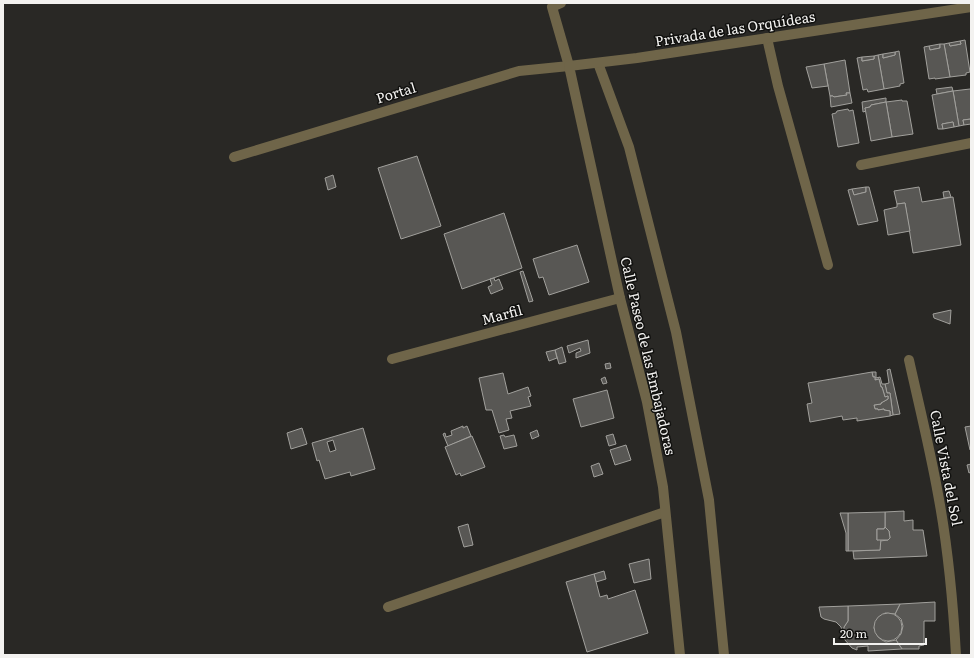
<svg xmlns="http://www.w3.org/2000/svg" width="974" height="658" font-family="Literata,serif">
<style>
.building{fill:#585754;stroke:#a1a09c;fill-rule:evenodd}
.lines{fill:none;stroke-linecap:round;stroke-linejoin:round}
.minor{stroke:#6f6549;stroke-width:10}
.tertiary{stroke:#6f6549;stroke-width:10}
.labels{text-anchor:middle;stroke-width:3;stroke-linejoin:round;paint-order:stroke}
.street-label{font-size:14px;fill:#f3f2f0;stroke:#11110f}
</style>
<rect width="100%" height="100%" fill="#292825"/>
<g class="building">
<path d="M965,40L970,72L966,73V75L950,77L944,44L949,43L950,46L961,44L960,41Z"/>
<path d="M960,41L961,44L950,46L949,43Z"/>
<path d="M940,44V48L930,50L929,46Z"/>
<path d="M940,44H944L950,77L935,79V78L929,79L924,47L929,46L930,50L940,48Z"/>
<path d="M899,51L904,83L900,84V86L884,89L878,55L883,54V58L895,55V52Z"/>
<path d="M895,52V55L883,58V54Z"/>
<path d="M878,55L884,89L868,92L867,89L863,90L857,58L862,57V61L874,59V56Z"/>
<path d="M874,56V59L862,61V57Z"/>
<path d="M845,60L850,93H846L847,95L834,97L833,96H830L824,64Z"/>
<path d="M824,64L828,86L812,88L806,67Z"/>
<path d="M952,87L953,91L937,94L936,89Z"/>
<path d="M970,89L971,90V119L963,120L964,125L959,126L953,91Z"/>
<path d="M953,91L959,126L954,127L953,122L942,124L943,129H938L932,95Z"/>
<path d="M846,93H850L852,103L831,107L830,96H833L834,97L847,95Z"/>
<path d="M886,98V102L871,105L870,107L865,108L866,111L863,112L862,102Z"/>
<path d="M902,100V101H907L913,134L892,137L886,102Z"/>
<path d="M886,102L892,137L871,141L865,108L870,107L871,105Z"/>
<path d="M848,109L849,111L853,110L859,143L838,147L832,114L836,113L837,111Z"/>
<path d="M971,119V124L964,125L963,120Z"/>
<path d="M953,122L954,127L943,129L942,124Z"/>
<path d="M417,156L441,226L401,239L378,168Z"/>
<path d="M333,175L336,187L328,190L325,178Z"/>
<path d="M866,187V192L854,195L852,189Z"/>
<path d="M866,187H869L878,221L858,225L848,190L852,189L854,195L866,192Z"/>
<path d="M919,187L922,202L953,197L961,245L913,253L905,203L897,204L894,191Z"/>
<path d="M949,191L951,197L944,198L943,192Z"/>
<path d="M905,203L910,231L888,235L884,210L897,207V204Z"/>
<path d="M504,213L522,268L462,289L444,234Z"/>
<path d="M577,245L589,282L549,295L543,277L539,278L533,259Z"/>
<path d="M523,271L533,301L529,302L520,272Z"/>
<path d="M494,278L495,281L499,279L503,289L491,294L488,287L492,285L490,279Z"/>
<path d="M951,310L950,324L934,318L933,314Z"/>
<path d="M588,340L590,353L576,358V353L581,351L580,348L569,353L567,346Z"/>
<path d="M562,347L566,362L559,364L555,350Z"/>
<path d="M555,350L557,358L549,361L546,352Z"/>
<path d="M610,363L611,368L606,369L605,364Z"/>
<path d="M890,369L900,414L893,415L890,393H887L885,384L889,383L887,370Z"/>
<path d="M872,372H876V378L880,377L882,384H885L887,393H890L893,415L890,416V411L884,410V409L878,410V409H875L874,405L881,404V403L888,399V396L885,397L882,387H881L879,379L875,380V377H873Z"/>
<path d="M872,372L873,377H875V380L879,379L881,387H882L885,397L888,396V399L881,403V404L874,405L875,409H878V410L884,409V410L890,411V416L857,421V418L843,420L842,416L810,422L807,404L812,403L808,383Z"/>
<path d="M503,373L508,394L528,387L531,396L528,397L531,406L510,411L512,418L506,419L509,430L499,433L492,410H486L479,378Z"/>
<path d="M605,377L607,383L603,384L601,379Z"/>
<path d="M607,390L614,418L581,427L573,399Z"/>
<path d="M463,426V428L467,426L471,436L448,446L443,434L445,433L446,437L452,435L451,431Z"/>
<path d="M971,426V450H970L965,427Z"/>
<path d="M302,428L307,444L291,449L287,433Z"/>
<path d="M363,428L375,469L351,476L350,472L325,479L319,460L317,461L312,443ZM333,440L336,450L330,452L327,442Z"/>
<path d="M537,430L539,436L532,439L530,433Z"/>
<path d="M613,434L616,444L609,446L606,436Z"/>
<path d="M504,435L505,437L514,435L517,446L504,449L500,436Z"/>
<path d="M472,436L485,467L461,476L460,473L456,475L445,447Z"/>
<path d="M626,445L631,460L615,465L610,450Z"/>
<path d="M599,463L603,474L594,477L591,466Z"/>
<path d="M971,464V472L969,473L967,465Z"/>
<path d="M904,511V521L913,520V530H923L927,556L854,559L853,551L880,550V541L888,540L890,538L889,531L885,527V512Z"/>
<path d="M885,512V527L884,529H877V540L881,539L880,550L848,551V513Z"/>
<path d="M840,513H848V551H846V533Z"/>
<path d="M468,524L473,545L464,547L458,527Z"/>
<path d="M885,527L889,531L890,538L888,540H877V529H884Z"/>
<path d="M649,559L651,579L634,583L629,564Z"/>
<path d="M604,571L606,579L596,582L594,574Z"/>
<path d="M594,574L600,597L607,595L608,599L635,590L648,633L587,652L566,582Z"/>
<path d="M935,602V621H924V645L919,646V649H902L896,640L901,634L903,626L901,619L895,614L900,604Z"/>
<path d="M900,604L895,614L885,613L877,619L874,628L878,637L882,640L886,642L896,640L902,649L868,651V646L857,647V650L852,648L845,640L843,631L844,627L848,621V606Z"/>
<path d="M848,606V621L844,627L843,634L841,627L836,622L824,619L821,617L819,607Z"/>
<circle cx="888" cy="627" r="14"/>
</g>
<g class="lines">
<g class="minor">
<path d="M767,38L778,86L828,265"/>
<path d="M598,63L629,147L676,332L709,500L724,655"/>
<path d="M234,157L519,71L569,66L552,7L561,3"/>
<path d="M861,165L971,143"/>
<path d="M392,359L620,298"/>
<path d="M909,360C919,405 930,449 938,494C948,547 953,601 956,655"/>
<path d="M388,607L665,512"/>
</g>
<path class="tertiary" d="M680,655L663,487L647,402L620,298L569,66L637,58L971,7"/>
</g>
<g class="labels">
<g class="street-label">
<text transform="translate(735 29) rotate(-9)" y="5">Privada de las Orquídeas</text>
<text transform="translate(396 93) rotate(-17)" y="5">Portal</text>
<text transform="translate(502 315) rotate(-15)" y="5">Marfil</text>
<text transform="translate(648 356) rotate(77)" y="5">Calle Paseo de las Embajadoras</text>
<text transform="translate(946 468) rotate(79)" y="5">Calle Vista del Sol</text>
</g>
</g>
<rect width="974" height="658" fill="none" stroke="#f3f2f0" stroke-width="8"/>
<path d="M834 638v6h92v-6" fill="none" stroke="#f3f2f0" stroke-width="2"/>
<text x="840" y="638" font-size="12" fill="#f3f2f0" stroke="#11110f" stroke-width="3" paint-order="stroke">20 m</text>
</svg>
